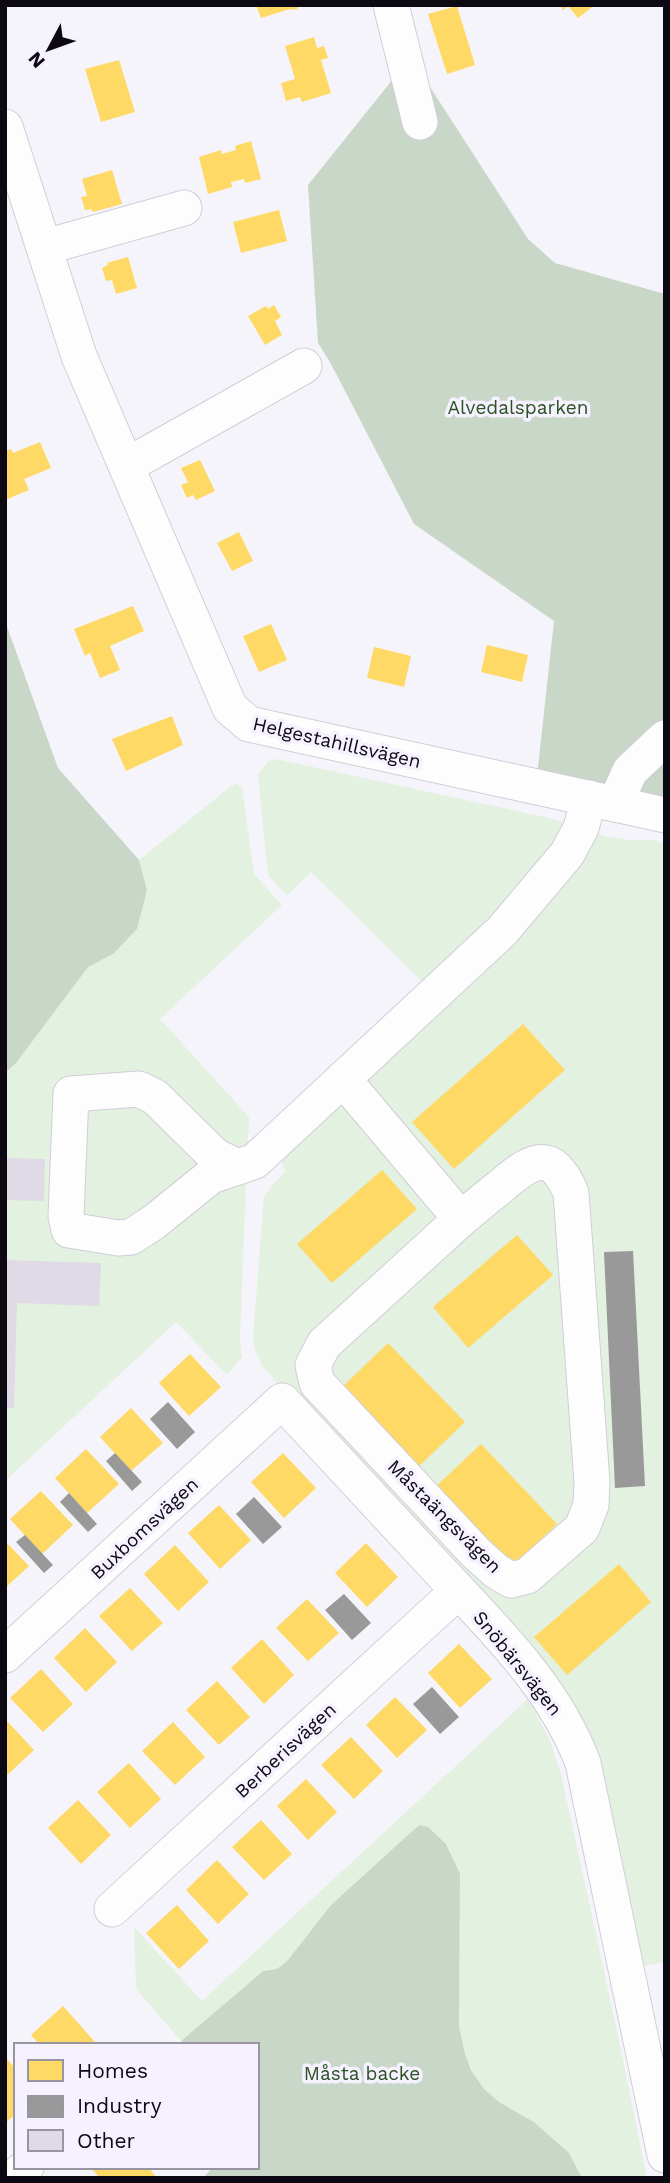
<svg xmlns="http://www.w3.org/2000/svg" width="670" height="2183" font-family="'Work Sans',sans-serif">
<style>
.green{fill:#e3f1e1}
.forest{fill:#c9d7c8}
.homes{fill:#ffd966}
.industry{fill:#999}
.building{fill:#dfdae5}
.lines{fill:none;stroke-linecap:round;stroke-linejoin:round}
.minor-casing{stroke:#d1cdd7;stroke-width:37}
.minor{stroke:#fefdfe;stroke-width:35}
.labels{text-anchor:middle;stroke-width:7;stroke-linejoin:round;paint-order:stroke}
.park-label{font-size:19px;fill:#2c5122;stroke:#f5f1fe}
.street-label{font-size:19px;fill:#0d0913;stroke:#f5f1fe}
</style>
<rect width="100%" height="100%" fill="#f6f4fb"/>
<g class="green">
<path d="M276,759L549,818L605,836L628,840H654L665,844V1962L641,1967L564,1703L263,1367L255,1350L253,1337L264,1196L285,1171L279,1155L445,1004L311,872L287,896L268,875L258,775L268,762Z"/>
<path d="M235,783L242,787L254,874L282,905L160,1019L249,1117L243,1258L240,1340L242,1357L227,1375L176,1322L5,1481V1073L16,1063L88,966L113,954L147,890L139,860Z"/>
<path d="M528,1699L549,1738L561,1774L616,2026L647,2178H582L568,2153L534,2122L499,2102L483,2089L471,2070L465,2054L459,2026L460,1874L428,1827L419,1825L331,1905L288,1960L277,1969L263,1971L181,2041L136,1989L134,1927L202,2001Z"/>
</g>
<g class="forest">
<path d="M397,74L430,87L528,239L555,263L665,294V806L537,776L554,621L414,524L331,364L318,343L308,185Z"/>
<path d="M5,621L58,768L139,860L147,890L137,929L113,954L88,967L16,1063L5,1073Z"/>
<path d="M419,1825L428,1827L446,1844L460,1874L459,2026L465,2054L471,2070L484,2089L499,2102L534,2122L569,2153L582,2178H203L213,2167H257V2045H185L181,2041L263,1971L277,1969L288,1960L331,1905Z"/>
</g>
<g class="homes">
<path d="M256,5H299L297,9L293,10L290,9L261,18Z"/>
<path d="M560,5H595L578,18L568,6L563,10Z"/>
<path d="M457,6L475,65L447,74L428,14Z"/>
<path d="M314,37L317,48L324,46L328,58L321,60L331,93L302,102L300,97L286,101L281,83L295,79L285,46Z"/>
<path d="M119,60L135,112L101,122L85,69Z"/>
<path d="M251,141L261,179L245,183L244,179L231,182L232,187L208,194L199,157L221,150L222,154L236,150L235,146Z"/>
<path d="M112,170L122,204L93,212L91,209L85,210L81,197L87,196L82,179Z"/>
<path d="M279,210L287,241L241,253L233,222Z"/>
<path d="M128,257L137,288L116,294L112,280L106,281L102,268L108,265L107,263Z"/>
<path d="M274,305L281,317L275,321L282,335L265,345L248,316L266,306L268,309Z"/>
<path d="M40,442L51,468L24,479L29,490L5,500V451L11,449L13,453Z"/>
<path d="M200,460L215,491L196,500L193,495L187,498L181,485L188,482L181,468Z"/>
<path d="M239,532L253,561L232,571L217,543Z"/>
<path d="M133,606L144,631L110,646L120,670L100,678L90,653L85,656L74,629Z"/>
<path d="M271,624L287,660L259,672L243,636Z"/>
<path d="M487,645L528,655L522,682L481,672Z"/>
<path d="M374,647L411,656L404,687L367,678Z"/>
<path d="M172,716L183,745L126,771L112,739Z"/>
<path d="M523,1024L565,1070L454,1169L412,1122Z"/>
<path d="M382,1170L417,1209L332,1283L297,1244Z"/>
<path d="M517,1235L553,1275L468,1348L433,1307Z"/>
<path d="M388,1343L465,1422L412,1473L335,1394Z"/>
<path d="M190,1354L221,1387L189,1416L159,1383Z"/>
<path d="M131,1408L163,1443L131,1471L100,1437Z"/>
<path d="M481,1444L557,1524L505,1573L429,1493Z"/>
<path d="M86,1449L119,1484L87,1513L55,1478Z"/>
<path d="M283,1453L316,1488L284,1518L251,1482Z"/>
<path d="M41,1491L73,1525L42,1554L10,1519Z"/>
<path d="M219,1505L251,1540L220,1569L188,1533Z"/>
<path d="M5,1541L29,1566L5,1588Z"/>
<path d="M366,1543L398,1577L367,1607L335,1573Z"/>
<path d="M175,1545L209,1582L178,1611L144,1574Z"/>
<path d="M619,1564L651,1602L567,1675L534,1637Z"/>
<path d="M130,1588L163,1623L132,1651L99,1616Z"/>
<path d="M307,1599L339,1633L308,1661L276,1628Z"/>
<path d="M85,1628L117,1662L86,1692L54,1658Z"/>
<path d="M262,1639L294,1675L264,1704L231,1668Z"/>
<path d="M459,1644L492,1679L460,1708L428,1673Z"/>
<path d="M41,1669L73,1704L43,1732L10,1698Z"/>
<path d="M217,1681L250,1717L219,1745L186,1710Z"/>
<path d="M395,1697L427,1730L397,1758L366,1725Z"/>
<path d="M5,1719L34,1750L5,1777Z"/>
<path d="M173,1722L205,1757L175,1785L142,1751Z"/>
<path d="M351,1737L383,1771L354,1799L321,1765Z"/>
<path d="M129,1763L161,1799L130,1828L97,1792Z"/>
<path d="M306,1779L337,1812L308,1840L277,1806Z"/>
<path d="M78,1800L111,1835L81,1864L48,1828Z"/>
<path d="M261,1820L292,1854L264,1880L232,1847Z"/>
<path d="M217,1860L249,1894L218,1924L186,1890Z"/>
<path d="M177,1905L209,1941L179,1969L146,1933Z"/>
<path d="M63,2006L95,2042L93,2045H40L31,2035Z"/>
<path d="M5,2057L16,2069V2114L5,2123Z"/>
<path d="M90,2167H148L157,2178H100Z"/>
</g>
<g class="industry">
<path d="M633,1251L645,1486L615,1488L604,1252Z"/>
<path d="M168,1402L195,1432L177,1449L150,1419Z"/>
<path d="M115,1453L142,1482L132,1491L106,1461Z"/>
<path d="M69,1493L97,1524L88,1532L60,1502Z"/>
<path d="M254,1497L282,1527L263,1544L236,1514Z"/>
<path d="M25,1535L53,1565L44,1573L16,1542Z"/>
<path d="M344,1594L371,1623L352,1640L325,1610Z"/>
<path d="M432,1687L459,1717L440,1734L413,1704Z"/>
</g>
<g class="building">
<path d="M5,1158L45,1159L44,1201L5,1200Z"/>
<path d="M5,1260L101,1263L99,1306L17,1303L14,1408H5Z"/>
</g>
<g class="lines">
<defs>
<g id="minor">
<path d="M391,5L420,122"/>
<path d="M5,127L79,356L230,708L249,724L665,815"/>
<path d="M45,247L184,208"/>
<path d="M126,466L304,366"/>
<path d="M615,804L630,771L665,738"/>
<path d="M343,1079L461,1219L324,1344L313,1365L317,1383L476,1553L496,1571L511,1580L527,1576L582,1528L591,1505L592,1482L571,1193C552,1146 530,1161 500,1187C487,1197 474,1208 461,1219"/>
<path d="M238,1167L211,1176L154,1222L131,1237L118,1238L69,1230L66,1216L71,1094L139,1089L155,1097L215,1156L238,1167L255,1161L502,931L567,854L581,828L589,798"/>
<path d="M5,1655L282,1401C334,1457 386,1513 438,1569C493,1628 554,1686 583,1763L665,2155"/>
<path d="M112,1909L458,1591"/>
<path d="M14,2178L26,2167"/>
</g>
</defs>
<use href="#minor" class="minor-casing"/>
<use href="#minor" class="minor"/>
</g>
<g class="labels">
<g class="park-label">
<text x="518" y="414">Alvedalsparken</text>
<text x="362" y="2080">Måsta backe</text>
</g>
<g class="street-label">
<text transform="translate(337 742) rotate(13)" y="7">Helgestahillsvägen</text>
<text transform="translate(445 1516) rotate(45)" y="7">Måstaängsvägen</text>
<text transform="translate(144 1528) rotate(-43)" y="7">Buxbomsvägen</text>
<text transform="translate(518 1663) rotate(51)" y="7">Snöbärsvägen</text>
<text transform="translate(285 1750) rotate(-43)" y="7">Berberisvägen</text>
</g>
</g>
<rect width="670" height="2183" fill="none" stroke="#0d0913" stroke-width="14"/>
<rect x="14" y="2043" width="245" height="126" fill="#f5f1fe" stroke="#9894a0" stroke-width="2"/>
<rect x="28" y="2060" width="35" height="21" fill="#ffd966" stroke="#9894a0" stroke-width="2"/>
<text x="77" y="2078" font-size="21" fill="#0d0913">Homes</text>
<rect x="28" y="2096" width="35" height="21" fill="#999999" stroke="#9894a0" stroke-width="2"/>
<text x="77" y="2113" font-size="21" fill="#0d0913">Industry</text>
<rect x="28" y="2130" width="35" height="21" fill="#dfdae5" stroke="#9894a0" stroke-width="2"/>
<text x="77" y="2148" font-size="21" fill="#0d0913">Other</text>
<g transform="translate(49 49) rotate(229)" stroke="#f5f1fe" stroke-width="5" paint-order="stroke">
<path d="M0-5L12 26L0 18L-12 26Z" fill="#0d0913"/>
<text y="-10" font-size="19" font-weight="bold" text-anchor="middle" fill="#0d0913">N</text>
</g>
</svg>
